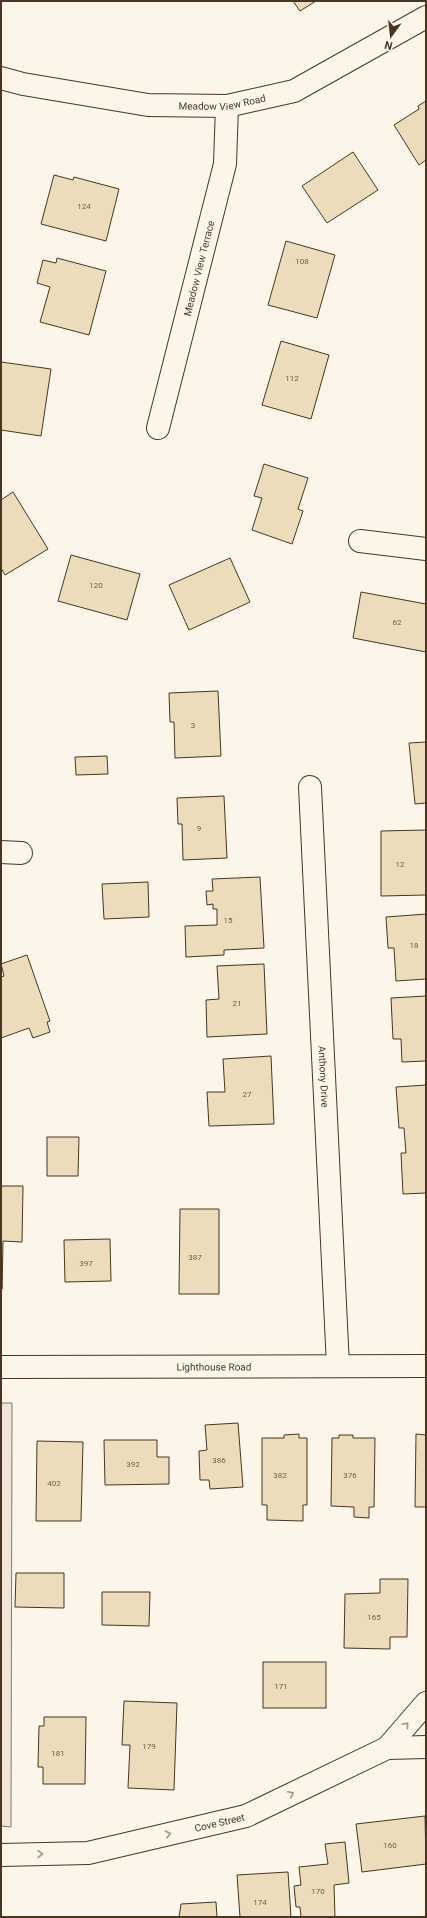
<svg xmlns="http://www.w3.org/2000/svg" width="427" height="1918" font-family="Roboto,sans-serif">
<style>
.green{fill:#ede6d9;stroke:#887966}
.building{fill:#ecdcbc;stroke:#4a3520}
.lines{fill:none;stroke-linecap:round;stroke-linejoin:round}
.street-casing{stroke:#4a3520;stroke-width:24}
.street{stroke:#fbf6e9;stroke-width:22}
.oneway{stroke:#a29684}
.labels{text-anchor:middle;stroke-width:3;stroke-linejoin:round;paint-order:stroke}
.number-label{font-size:8px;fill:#725f47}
.street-label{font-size:10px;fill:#4a3520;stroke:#fbf6e9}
</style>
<rect width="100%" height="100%" fill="#fbf6e9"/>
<path class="green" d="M1,1403H12L11,1827L1,1826Z"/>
<g class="building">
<path d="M293,1H316L300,11Z"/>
<path d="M426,101V160L419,165L394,125L419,109L418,106Z"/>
<path d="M353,152L378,190L327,223L302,186Z"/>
<path d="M54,175L73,180L74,177L119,189L106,241L41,224Z"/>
<path d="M286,241L335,255L317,318L268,305Z"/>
<path d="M57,258L106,271L89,335L40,322L50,287L37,283L43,260L56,263Z"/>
<path d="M281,341L329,355L311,419L262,405Z"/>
<path d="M1,362L51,369L41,436L1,430Z"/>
<path d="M264,464L308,478L298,509L303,511L292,544L252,530L262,498L254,496Z"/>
<path d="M13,492L48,549L5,575L1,568V500Z"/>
<path d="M71,555L140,574L127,620L58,601Z"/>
<path d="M230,558L250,602L189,630L169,585Z"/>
<path d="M361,592L426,604V652L353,638Z"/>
<path d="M218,691L221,756L175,758L174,722H170L169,693Z"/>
<path d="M426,742V803L415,804L409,743Z"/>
<path d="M107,756L108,774L76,775L75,757Z"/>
<path d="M224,796L227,858L183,860L182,824H178L177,798Z"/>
<path d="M426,830V895L381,896V831Z"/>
<path d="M260,877L264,948L224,950V955L186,957L185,926L217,925V909H213V904L207,905L206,891H213L212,879Z"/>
<path d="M148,882L149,917L104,919L102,884Z"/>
<path d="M426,914V979L396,981L394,948H388L386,917Z"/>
<path d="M27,955L50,1021L47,1022L50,1032L33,1038L29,1028L1,1038V977L4,976L1,964Z"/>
<path d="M264,964L267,1034L207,1037L206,1000L219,999L217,966Z"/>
<path d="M426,996V1061L402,1062L401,1039H393L391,998Z"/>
<path d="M271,1056L274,1124L209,1126L207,1092H225L223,1059Z"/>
<path d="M426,1085V1193L403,1194L401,1153H406L404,1128H399L396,1087Z"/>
<path d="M47,1137H79L78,1176H47Z"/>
<path d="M1,1186H23L22,1242L3,1241L2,1289Z"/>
<path d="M180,1209H219V1294H179Z"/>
<path d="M110,1239L111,1281L65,1282L64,1240Z"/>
<path d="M238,1423L243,1487L210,1489L209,1480H200L199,1451L207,1450L205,1425Z"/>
<path d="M299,1434V1438H307V1505H303V1521L267,1520V1505H262V1438H284V1435Z"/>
<path d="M416,1434L426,1435V1507H415Z"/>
<path d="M339,1435H353V1438H375L374,1507H369V1518L354,1517V1507L331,1506L332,1438H339Z"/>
<path d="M104,1440H157V1457H169V1484L105,1485Z"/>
<path d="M37,1441L83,1442L81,1521H36Z"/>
<path d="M16,1573H64V1608L15,1607Z"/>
<path d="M380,1579H408L407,1637H390V1649L344,1648L345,1594L380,1593Z"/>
<path d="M102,1592H150L149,1626L102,1625Z"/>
<rect x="263" y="1662" width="63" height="46"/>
<path d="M124,1701L177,1703L174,1790L128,1788L130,1745H122Z"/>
<path d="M44,1717H86L85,1784H43V1767H38L39,1726H44Z"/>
<path d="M425,1816L426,1864L362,1872L356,1824Z"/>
<path d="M345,1842L349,1883L334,1885L335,1917H301L300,1907H296L294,1886L301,1885L299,1867L328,1864L325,1844Z"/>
<path d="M288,1872L291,1917H240L237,1875Z"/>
<path d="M216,1902L217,1917H179L181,1904Z"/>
</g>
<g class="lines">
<defs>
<g id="street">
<path id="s1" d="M1,78L23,84L148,105L227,106L294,91L426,17"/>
<path id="s2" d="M158,428L225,164L227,106"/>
<path d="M360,541L426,549"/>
<path id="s3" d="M310,787L338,1366"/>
<path d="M1,852L21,853"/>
<path id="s4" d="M1,1367L426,1366"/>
<path d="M387,1748L426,1703"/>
<path id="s5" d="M1,1855L88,1853L246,1816L387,1748L426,1747"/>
</g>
</defs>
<use href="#street" class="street-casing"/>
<use href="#street" class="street"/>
</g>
<defs><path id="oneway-chevron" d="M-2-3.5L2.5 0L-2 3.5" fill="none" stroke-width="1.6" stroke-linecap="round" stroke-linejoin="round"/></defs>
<g class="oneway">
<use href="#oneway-chevron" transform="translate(406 1725) rotate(-49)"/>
<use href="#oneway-chevron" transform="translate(291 1794) rotate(-26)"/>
<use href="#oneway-chevron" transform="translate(168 1834) rotate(-13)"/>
<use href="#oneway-chevron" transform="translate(40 1854) rotate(-1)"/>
</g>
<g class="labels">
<g class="number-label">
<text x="84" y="209">124</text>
<text x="302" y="264">108</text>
<text x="292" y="381">112</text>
<text x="96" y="588">120</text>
<text x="397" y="625">62</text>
<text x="193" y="728">3</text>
<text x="199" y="831">9</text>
<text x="400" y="867">12</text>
<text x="228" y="923">15</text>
<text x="414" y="948">18</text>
<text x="237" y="1006">21</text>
<text x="247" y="1097">27</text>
<text x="195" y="1260">387</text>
<text x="86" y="1266">397</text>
<text x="219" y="1463">386</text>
<text x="133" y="1467">392</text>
<text x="280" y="1478">382</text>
<text x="350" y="1478">376</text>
<text x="54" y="1486">402</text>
<text x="374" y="1620">165</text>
<text x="281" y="1689">171</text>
<text x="149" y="1749">179</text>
<text x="58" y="1756">181</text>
<text x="390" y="1848">160</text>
<text x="318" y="1894">170</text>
<text x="260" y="1905">174</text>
</g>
<g class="street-label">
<text dy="4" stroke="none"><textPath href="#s1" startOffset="224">Meadow View Road</textPath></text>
<text dy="4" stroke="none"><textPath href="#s2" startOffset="165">Meadow View Terrace</textPath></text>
<text dy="4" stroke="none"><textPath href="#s3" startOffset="290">Anthony Drive</textPath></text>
<text dy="4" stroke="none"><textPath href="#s4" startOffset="213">Lighthouse Road</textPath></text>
<text dy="4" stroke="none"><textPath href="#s5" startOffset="222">Cove Street</textPath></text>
</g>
</g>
<rect width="427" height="1918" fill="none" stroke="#4a3520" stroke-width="4"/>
<g transform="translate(391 36) rotate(195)" stroke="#fbf6e9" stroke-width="3" paint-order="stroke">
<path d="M0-3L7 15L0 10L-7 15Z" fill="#4a3520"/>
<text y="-6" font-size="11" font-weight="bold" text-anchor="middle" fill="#4a3520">N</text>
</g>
</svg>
